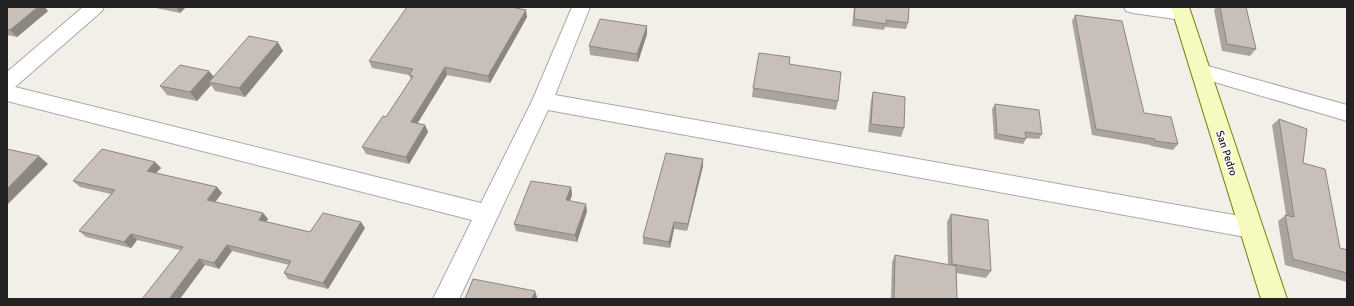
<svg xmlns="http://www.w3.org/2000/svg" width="1354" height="306" font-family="Signika,sans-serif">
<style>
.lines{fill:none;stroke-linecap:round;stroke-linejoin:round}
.minor-casing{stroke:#a9a9a9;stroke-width:2}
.secondary-casing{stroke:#707d05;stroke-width:2}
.minor{fill:#fff;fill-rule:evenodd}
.secondary{fill:#f7fabf;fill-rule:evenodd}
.wall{fill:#aba49e}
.shaded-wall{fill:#8b8681}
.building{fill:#c7bfb8;stroke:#8b8681}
.labels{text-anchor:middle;stroke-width:3;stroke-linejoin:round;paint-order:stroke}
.street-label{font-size:11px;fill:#222;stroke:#fff}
</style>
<rect width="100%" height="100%" fill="#f2efe9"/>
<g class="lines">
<defs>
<g id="minor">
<path d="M83,7H104L102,11L15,87L481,203L532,101L572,7H590L555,95L1251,218L1259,221L1263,228L1259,235L1251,238L548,110L459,299H433L472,220L7,101V72Z"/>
<path d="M1124,7H1177L1189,10L1191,14L1189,18L1182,20L1133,13L1126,11Z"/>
<path d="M1201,64L1347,105V121L1194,76L1191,71L1194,66Z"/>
</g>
<path id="secondary" d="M1171,7H1189L1287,299H1261Z"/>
</defs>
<use href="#minor" class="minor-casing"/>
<use href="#secondary" class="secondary-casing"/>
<use href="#minor" class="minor"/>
<use href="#secondary" class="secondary"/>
</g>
<g class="wall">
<path d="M7,7L48,11L17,37L7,35Z"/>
<path d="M151,7H186L180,13Z"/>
<path d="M854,7H909L908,23L906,29L885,27L884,30L852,26Z"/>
<path d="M1216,7H1246L1256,49L1250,56L1222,51L1214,10Z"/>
<path d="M1075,15L1144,113L1178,144L1173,150L1151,146L1150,145L1092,135L1072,21Z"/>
<path d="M527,17L490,83L447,75L417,124L425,125L428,132L409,164L366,154L362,147L386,117L411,79L409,75L372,68L369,61Z"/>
<path d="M647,34L638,62L590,55L589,46Z"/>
<path d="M283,51L245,97L215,91L211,85L197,101L167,95L160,86L214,77Z"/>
<path d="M789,64L838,101L836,110L752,97L753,88Z"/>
<path d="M873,92L904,128L901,137L868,132L871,100Z"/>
<path d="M995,104L1042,134L1039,139L1026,138V139L1023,144L994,139L992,109Z"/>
<path d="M1279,119L1303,163L1340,248L1347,250V282L1285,265L1278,221L1286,215L1272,125Z"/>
<path d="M703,159V166L687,231L674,229L670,248L643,244V237Z"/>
<path d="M155,162L161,168L156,173L217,187L222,193L215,202L263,213L268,219L266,222L310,232L365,228L328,289L288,279L284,273L289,265L232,251L219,269L205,265L180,250L137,240L131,248L86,237L79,231L111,194L80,187L73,181Z"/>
<path d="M571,187L572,195L570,201L587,211L577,242L516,231L514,224Z"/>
<path d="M951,214L991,271L986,278L956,273L957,299H891L892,262L895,255L948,265L947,222Z"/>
</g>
<g class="shaded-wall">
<path d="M38,7H45L48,11L17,37L10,30Z"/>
<path d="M177,7H186L180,13L177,8Z"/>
<path d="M526,10L527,17L490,83L488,76Z"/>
<path d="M647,26V34L638,62L637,54Z"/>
<path d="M278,42L283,51L245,97L239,88Z"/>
<path d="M445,67L447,75L414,129L411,122Z"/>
<path d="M209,71L216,79L209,82L211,85L197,101L190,92Z"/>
<path d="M425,125L428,132L409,164L406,157Z"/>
<path d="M39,156L48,164L7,205V189Z"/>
<path d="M703,159V166L687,231L688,224Z"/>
<path d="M155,162L161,168L152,177L147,171Z"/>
<path d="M217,187L222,193L212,206L207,200Z"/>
<path d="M571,187L572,195L567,207L566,200Z"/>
<path d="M586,204L587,211L577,242L575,235Z"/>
<path d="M263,213L268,219L263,226L259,220Z"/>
<path d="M361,222L365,228L328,289L323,283Z"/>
<path d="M674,222V229L670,248L669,242Z"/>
<path d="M131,234L137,240L131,248L124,242Z"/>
<path d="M227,245L232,251L219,269L214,263Z"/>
<path d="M199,259L205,265L180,299H169Z"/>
<path d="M535,291L537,297L536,299H532Z"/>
</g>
<g class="building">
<path d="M7,7H38L10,30L7,29Z"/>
<path d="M407,7H511L526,10L488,76L445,67L411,122L425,125L406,157L362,147L383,116L386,117L413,76L409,75L413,69L369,61Z"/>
<path d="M855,7H909L908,23L886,20V24L854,19Z"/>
<path d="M1220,7H1246L1256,49L1227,44Z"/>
<path d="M1075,15L1122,21L1144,113L1171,117L1178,144L1155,141V139L1096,129Z"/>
<path d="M600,19L647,26L637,54L589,46Z"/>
<path d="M249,36L278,42L239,88L209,82Z"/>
<path d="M759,53L790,57L789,64L841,72L838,101L753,88Z"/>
<path d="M180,65L209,71L190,92L160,86Z"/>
<path d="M873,92L905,97L904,128L871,124Z"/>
<path d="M995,104L1039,110L1042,134L1025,132L1026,139L997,134Z"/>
<path d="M1279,119L1307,129L1303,163L1325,169L1340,248L1347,250V273L1293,259L1285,215L1294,217Z"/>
<path d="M7,149L39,156L7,189Z"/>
<path d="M102,149L155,162L147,171L217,187L207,200L263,213L259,220L310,232L323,213L361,222L323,283L284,273L291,261L227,245L214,263L199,259L169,299H142L183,247L131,234L124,242L79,231L115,190L73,181Z"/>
<path d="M666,153L703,159L688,224L674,222L669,242L643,237Z"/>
<path d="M531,181L571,187L566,200L586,204L575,235L514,224Z"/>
<path d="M951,214L988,220L991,271L952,264Z"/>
<path d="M895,255L956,266L957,299H894Z"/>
<path d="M473,279L535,291L532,299H465Z"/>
</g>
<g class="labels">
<g class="street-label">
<text transform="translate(1227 153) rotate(72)" y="4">San Pedro</text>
</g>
</g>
<rect width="1354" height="306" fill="none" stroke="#222222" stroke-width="16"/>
</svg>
